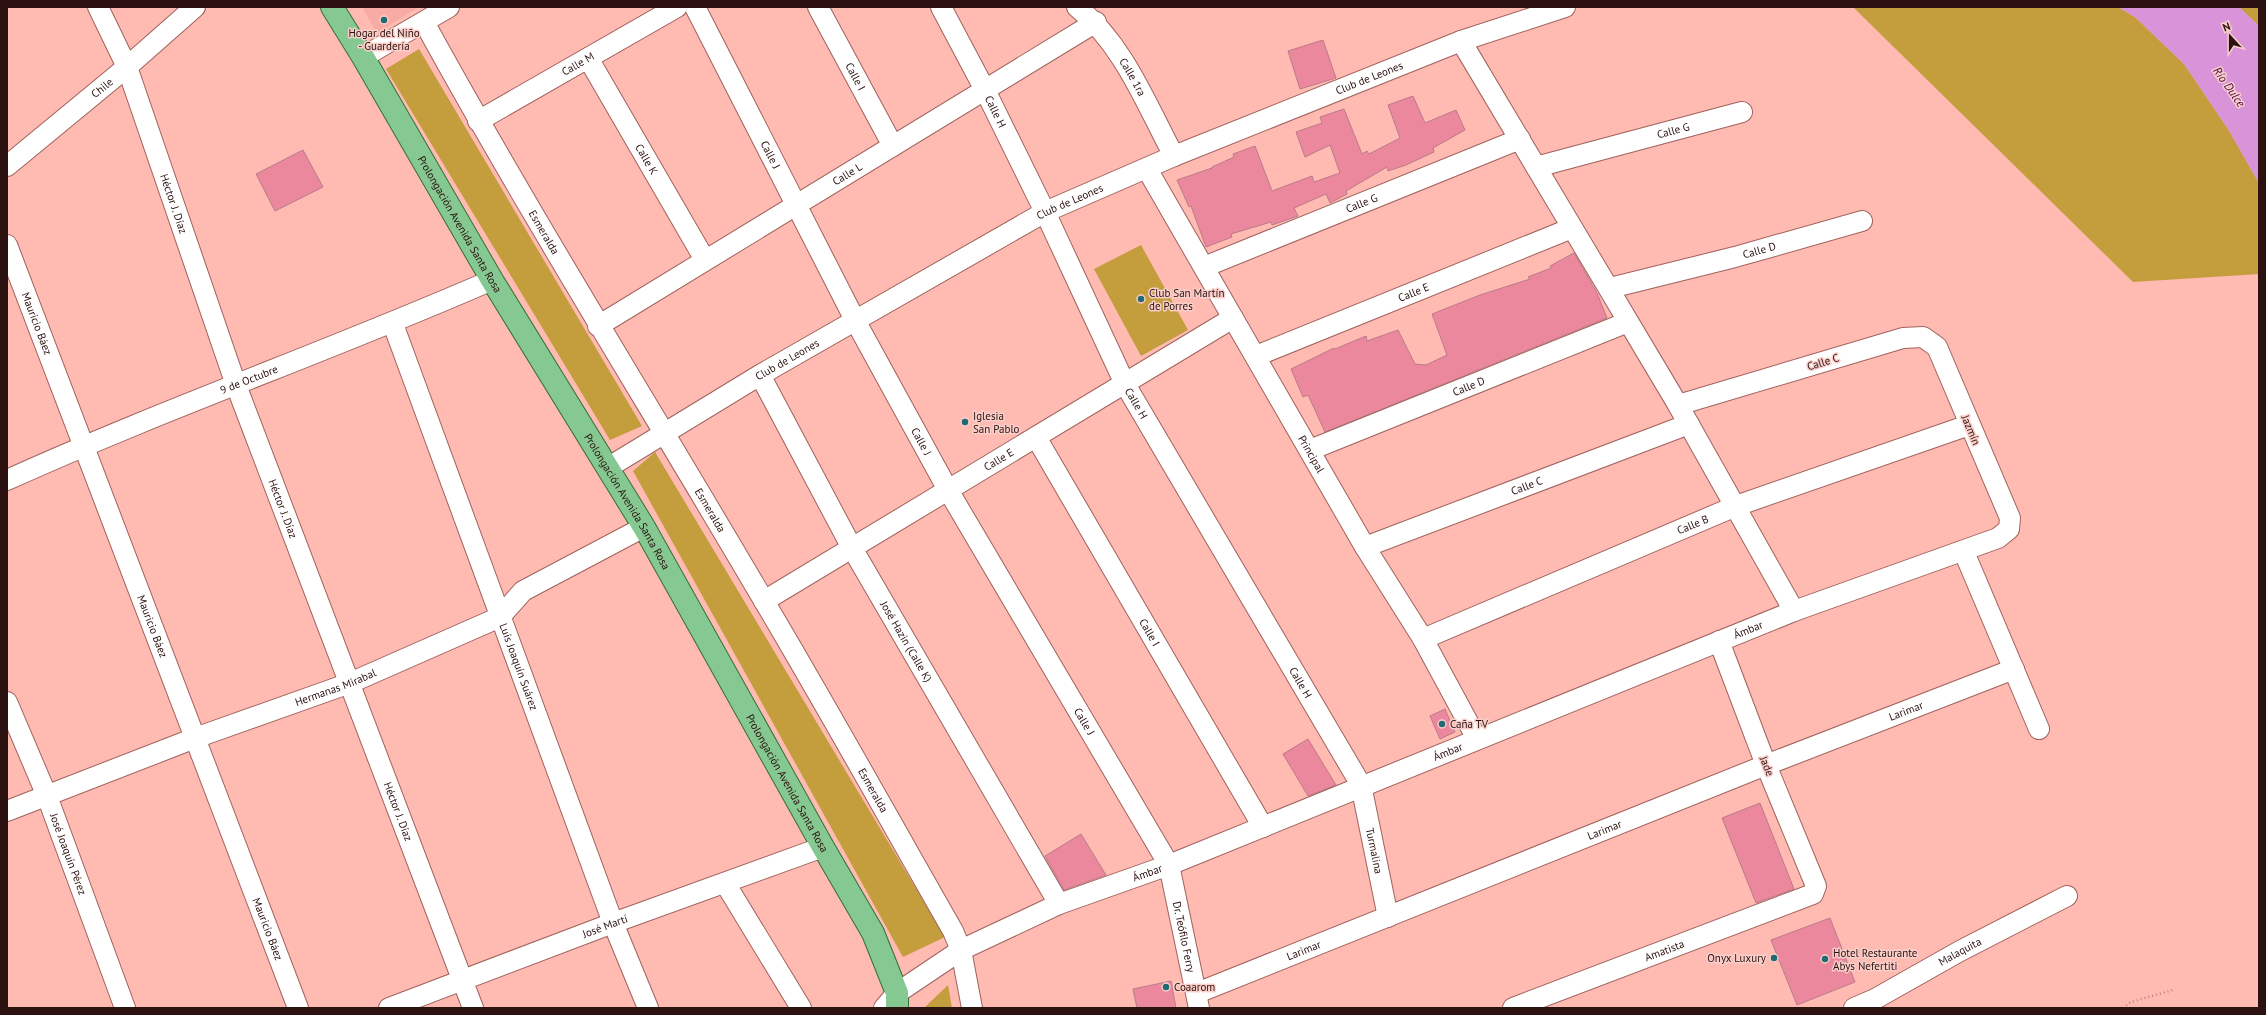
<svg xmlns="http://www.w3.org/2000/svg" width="2266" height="1015" font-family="'PT Sans',sans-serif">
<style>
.built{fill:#f7aba3}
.green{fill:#c49d3c}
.water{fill:#d893d9}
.building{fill:#eb889e;stroke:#bb7b88}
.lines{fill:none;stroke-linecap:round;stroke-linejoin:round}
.street-casing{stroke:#a0625c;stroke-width:22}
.primary-casing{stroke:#327035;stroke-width:24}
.path{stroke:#bc857f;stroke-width:2.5;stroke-dasharray:1 3;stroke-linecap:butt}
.street{stroke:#fff;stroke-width:20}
.primary{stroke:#86c892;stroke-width:22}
.poi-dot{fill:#206b73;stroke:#facfca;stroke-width:1.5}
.labels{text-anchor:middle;stroke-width:3;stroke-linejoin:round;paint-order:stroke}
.poi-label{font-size:11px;fill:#2b1210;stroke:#facfca;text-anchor:start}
.street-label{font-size:11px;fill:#2b1210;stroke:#facfca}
.water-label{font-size:12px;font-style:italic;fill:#4a0b4c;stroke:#facfca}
</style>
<rect width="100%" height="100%" fill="#ffbab2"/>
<path class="built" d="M362,7H419L377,33Z"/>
<g class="green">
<path d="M1853,7H2118L2135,17L2184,64L2228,129L2259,183V274L2133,282Z"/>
<path d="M2239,7H2259V26Z"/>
<path d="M419,49L642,426L610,440L386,69Z"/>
<path d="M1141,245L1188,330L1141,356L1094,269Z"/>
<path d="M655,452L945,937L903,957L633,471Z"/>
<path d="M948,985L952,1008H924Z"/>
</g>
<path class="water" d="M2118,7H2239L2259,26V183L2228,129L2184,64L2135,17Z"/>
<g class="building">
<path d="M1323,40L1336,78L1300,89L1288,51Z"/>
<path d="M1413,96L1425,123L1456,110L1465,130L1433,148L1434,152L1406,165L1388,171L1387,167L1346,191L1347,194L1330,203L1326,194L1294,208L1298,216L1272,225L1271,222L1231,234L1232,237L1206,247L1191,206L1189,207L1177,180L1212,168V167L1234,157L1233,154L1255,146L1272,191L1312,176L1314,182L1340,173L1330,145L1305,157L1296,132L1322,123L1320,117L1344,109L1362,154L1367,151L1369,154L1400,138L1388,105Z"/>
<path d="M303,150L323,187L275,211L256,174Z"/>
<path d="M1574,253L1597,293L1607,318L1325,432L1308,395L1303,397L1291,369L1334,348L1335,349L1366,336L1367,341L1398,330L1415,364L1426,365L1447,355L1432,314L1480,295L1530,279L1528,277L1551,268L1550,266Z"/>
<path d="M1445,709L1455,732L1440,739L1430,716Z"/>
<path d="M1308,739L1336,785L1308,796L1283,754Z"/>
<path d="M1760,803L1794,889L1756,903L1722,818Z"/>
<path d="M1081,834L1106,875L1064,890L1045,856Z"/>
<path d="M1830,918L1855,982L1797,1005L1771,940Z"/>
<path d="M1171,981L1176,1008H1137L1133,989Z"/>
</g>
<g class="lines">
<defs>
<g id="street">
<path id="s1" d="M98,7L127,67L236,385L473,1008"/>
<path id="s2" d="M695,7L856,322L948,490L1169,865L1199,1008"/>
<path id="s3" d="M818,7L893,146"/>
<path id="s4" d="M941,7L985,90L1045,212L1125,384L1361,785L1388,917"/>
<path id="s5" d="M1077,7C1124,45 1146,104 1174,156"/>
<path id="s6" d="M424,22C532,219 651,408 764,601C829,710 890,821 953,931L961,950L972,1008"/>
<path d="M1461,41L1678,405L1794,611"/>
<path d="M363,57L449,7"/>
<path id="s7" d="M588,58L705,260"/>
<path id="s8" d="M478,121L677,7"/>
<path id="s9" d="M7,166L127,67L195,7"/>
<path id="s10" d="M1536,167L1742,112"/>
<path id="s11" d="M1147,169L1365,547L1423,639L1477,739"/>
<path id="s12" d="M7,245L298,1008"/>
<path id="s13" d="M1204,267L1520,139"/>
<path id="s14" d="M1610,288L1735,257L1862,221"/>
<path id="s15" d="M393,324L613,923L648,1008"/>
<path id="s16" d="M598,326L1096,22"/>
<path id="s17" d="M1256,356L1572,228"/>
<path id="s18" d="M760,375L852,548L1059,904"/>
<path id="s19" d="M1036,437L1263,827"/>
<path id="s20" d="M1310,450L1628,322"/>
<path id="s21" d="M609,467L760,375L1045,212L1174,156L1461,41L1565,7"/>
<path id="s22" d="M7,480C166,408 332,350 492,280"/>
<path id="s23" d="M1365,547L1689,424"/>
<path d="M1964,552L2039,729"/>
<path id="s24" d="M764,601L1233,318"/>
<path id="s25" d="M1423,639L1736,506L1969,425"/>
<path id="s26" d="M7,702L47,796L125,1008"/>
<path id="s27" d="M7,811L195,738L350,683L500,617L523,591L644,527"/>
<path d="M725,883L801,1008"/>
<path id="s28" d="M1197,993L1766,765L2014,669"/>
<path id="s29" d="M389,1008L613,923L823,847"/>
<path id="s30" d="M884,1008L897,993L961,950L1059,904L1169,865L1794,611L1998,538L2009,529L2010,518L1937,347L1923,337L1903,338L1678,405"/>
<path id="s31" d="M1513,1008L1813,894L1816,886L1766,765L1719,641"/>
<path id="s32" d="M1854,1008L1875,999L1960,951L2067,896"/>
</g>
<g id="primary">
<path id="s33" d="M332,7L363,57L492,280L644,527L823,847L873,933L897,993V1008"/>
</g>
</defs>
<use href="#street" class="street-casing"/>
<use href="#primary" class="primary-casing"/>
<path class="path" d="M2123,1008L2131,1002L2173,990"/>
<use href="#street" class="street"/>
<use href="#primary" class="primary"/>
</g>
<g class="poi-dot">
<circle cx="384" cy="20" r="4"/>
<circle cx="1141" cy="299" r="4"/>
<circle cx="965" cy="422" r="4"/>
<circle cx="1442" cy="724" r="4"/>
<circle cx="1774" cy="958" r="4"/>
<circle cx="1825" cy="959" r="4"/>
<circle cx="1166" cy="987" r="4"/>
</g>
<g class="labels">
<g class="poi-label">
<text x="384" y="37" text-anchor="middle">Hogar del Niño<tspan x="384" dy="13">- Guardería</tspan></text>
<text x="1149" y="297">Club San Martín<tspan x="1149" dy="13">de Porres</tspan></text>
<text x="973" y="420">Iglesia<tspan x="973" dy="13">San Pablo</tspan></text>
<text x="1450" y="728">Caña TV</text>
<text x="1833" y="957">Hotel Restaurante<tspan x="1833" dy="13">Abys Nefertiti</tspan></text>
<text x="1766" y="962" text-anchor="end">Onyx Luxury</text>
<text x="1174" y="991">Coaarom</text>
</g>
<g class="street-label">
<text dy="4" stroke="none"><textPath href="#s8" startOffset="115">Calle M</textPath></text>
<text dy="4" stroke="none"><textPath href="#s3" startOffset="79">Calle I</textPath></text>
<text dy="4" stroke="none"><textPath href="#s5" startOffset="90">Calle 1ra</textPath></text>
<text dy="4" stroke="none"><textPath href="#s21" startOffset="856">Club de Leones</textPath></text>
<text dy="4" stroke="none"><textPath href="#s9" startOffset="123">Chile</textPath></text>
<text dy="4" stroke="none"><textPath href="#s4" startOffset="118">Calle H</textPath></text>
<text dy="4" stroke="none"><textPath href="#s10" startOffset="142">Calle G</textPath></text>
<text dy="4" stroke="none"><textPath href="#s2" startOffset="166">Calle J</textPath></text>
<text dy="4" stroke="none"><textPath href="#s7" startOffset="117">Calle K</textPath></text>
<text dy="4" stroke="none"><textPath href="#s16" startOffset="292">Calle L</textPath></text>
<text dy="4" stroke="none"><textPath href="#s21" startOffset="532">Club de Leones</textPath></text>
<text dy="4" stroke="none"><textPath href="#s1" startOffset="211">Héctor J. Díaz</textPath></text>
<text dy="4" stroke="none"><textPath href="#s13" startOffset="170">Calle G</textPath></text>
<text dy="4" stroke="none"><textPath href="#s33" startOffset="252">Prolongación Avenida Santa Rosa</textPath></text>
<text dy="4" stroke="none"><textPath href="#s6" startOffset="242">Esmeralda</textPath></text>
<text dy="4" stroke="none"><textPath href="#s14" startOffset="154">Calle D</textPath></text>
<text dy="4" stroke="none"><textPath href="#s17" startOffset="170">Calle E</textPath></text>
<text dy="4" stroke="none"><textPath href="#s12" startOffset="84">Mauricio Báez</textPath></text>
<text dy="4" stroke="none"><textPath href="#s21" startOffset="208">Club de Leones</textPath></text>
<text transform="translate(1823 362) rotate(-17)" y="4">Calle C</text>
<text dy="4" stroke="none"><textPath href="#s22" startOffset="262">9 de Octubre</textPath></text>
<text dy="4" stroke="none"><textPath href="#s20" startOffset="171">Calle D</textPath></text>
<text dy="4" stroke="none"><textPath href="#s4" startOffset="442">Calle H</textPath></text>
<text transform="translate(1971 430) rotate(67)" y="4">Jazmín</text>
<text dy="4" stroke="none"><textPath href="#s2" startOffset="490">Calle J</textPath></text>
<text dy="4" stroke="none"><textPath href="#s11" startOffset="329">Principal</textPath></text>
<text dy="4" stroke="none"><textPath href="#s24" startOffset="274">Calle E</textPath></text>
<text dy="4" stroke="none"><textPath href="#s23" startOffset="173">Calle C</textPath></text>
<text dy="4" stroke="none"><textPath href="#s33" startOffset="576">Prolongación Avenida Santa Rosa</textPath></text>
<text dy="4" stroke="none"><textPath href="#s1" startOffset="535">Héctor J. Díaz</textPath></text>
<text dy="4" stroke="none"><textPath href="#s6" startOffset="566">Esmeralda</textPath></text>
<text dy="4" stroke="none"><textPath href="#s25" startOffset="293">Calle B</textPath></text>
<text dy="4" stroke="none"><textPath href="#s12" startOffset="408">Mauricio Báez</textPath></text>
<text dy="4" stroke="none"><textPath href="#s30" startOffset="947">Ámbar</textPath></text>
<text dy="4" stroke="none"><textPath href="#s19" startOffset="226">Calle I</textPath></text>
<text dy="4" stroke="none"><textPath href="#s18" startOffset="304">José Hazin (Calle K)</textPath></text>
<text dy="4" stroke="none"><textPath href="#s15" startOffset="365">Luís Joaquín Suárez</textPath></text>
<text dy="4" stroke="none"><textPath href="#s4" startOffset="766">Calle H</textPath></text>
<text dy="4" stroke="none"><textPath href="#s27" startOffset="351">Hermanas Mirabal</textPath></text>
<text dy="4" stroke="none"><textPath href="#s28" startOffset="763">Larimar</textPath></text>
<text dy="4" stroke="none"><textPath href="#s2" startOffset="814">Calle J</textPath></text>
<text dy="4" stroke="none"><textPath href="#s30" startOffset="623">Ámbar</textPath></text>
<text transform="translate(1767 766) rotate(68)" y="4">Jade</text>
<text dy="4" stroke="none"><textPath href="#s33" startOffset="900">Prolongación Avenida Santa Rosa</textPath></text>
<text dy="4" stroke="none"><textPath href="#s6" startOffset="890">Esmeralda</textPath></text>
<text dy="4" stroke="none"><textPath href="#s1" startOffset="859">Héctor J. Díaz</textPath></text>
<text dy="4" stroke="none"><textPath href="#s28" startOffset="439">Larimar</textPath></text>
<text dy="4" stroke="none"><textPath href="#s4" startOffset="952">Turmalina</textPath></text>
<text dy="4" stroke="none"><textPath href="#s26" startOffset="164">José Joaquín Pérez</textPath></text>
<text dy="4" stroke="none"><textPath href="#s30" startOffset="299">Ámbar</textPath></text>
<text dy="4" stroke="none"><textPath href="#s29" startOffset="231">José Martí</textPath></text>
<text dy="4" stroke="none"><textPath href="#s12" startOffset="732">Mauricio Báez</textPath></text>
<text dy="4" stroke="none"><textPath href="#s2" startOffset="1054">Dr. Teófilo Ferry</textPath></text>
<text dy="4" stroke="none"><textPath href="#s28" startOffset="115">Larimar</textPath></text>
<text dy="4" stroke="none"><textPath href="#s31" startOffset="162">Amatista</textPath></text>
<text dy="4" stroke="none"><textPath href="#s32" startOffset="120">Malaquita</textPath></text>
</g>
<g class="water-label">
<text transform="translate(2229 87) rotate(55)" y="4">Río Dulce</text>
</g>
</g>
<rect width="2266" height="1015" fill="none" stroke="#2b1210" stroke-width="16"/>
<g transform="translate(2230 36) rotate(339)" stroke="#facfca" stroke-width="3" paint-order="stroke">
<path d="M0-3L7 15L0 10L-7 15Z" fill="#2b1210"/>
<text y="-6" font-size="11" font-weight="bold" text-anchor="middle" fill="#2b1210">N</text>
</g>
</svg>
